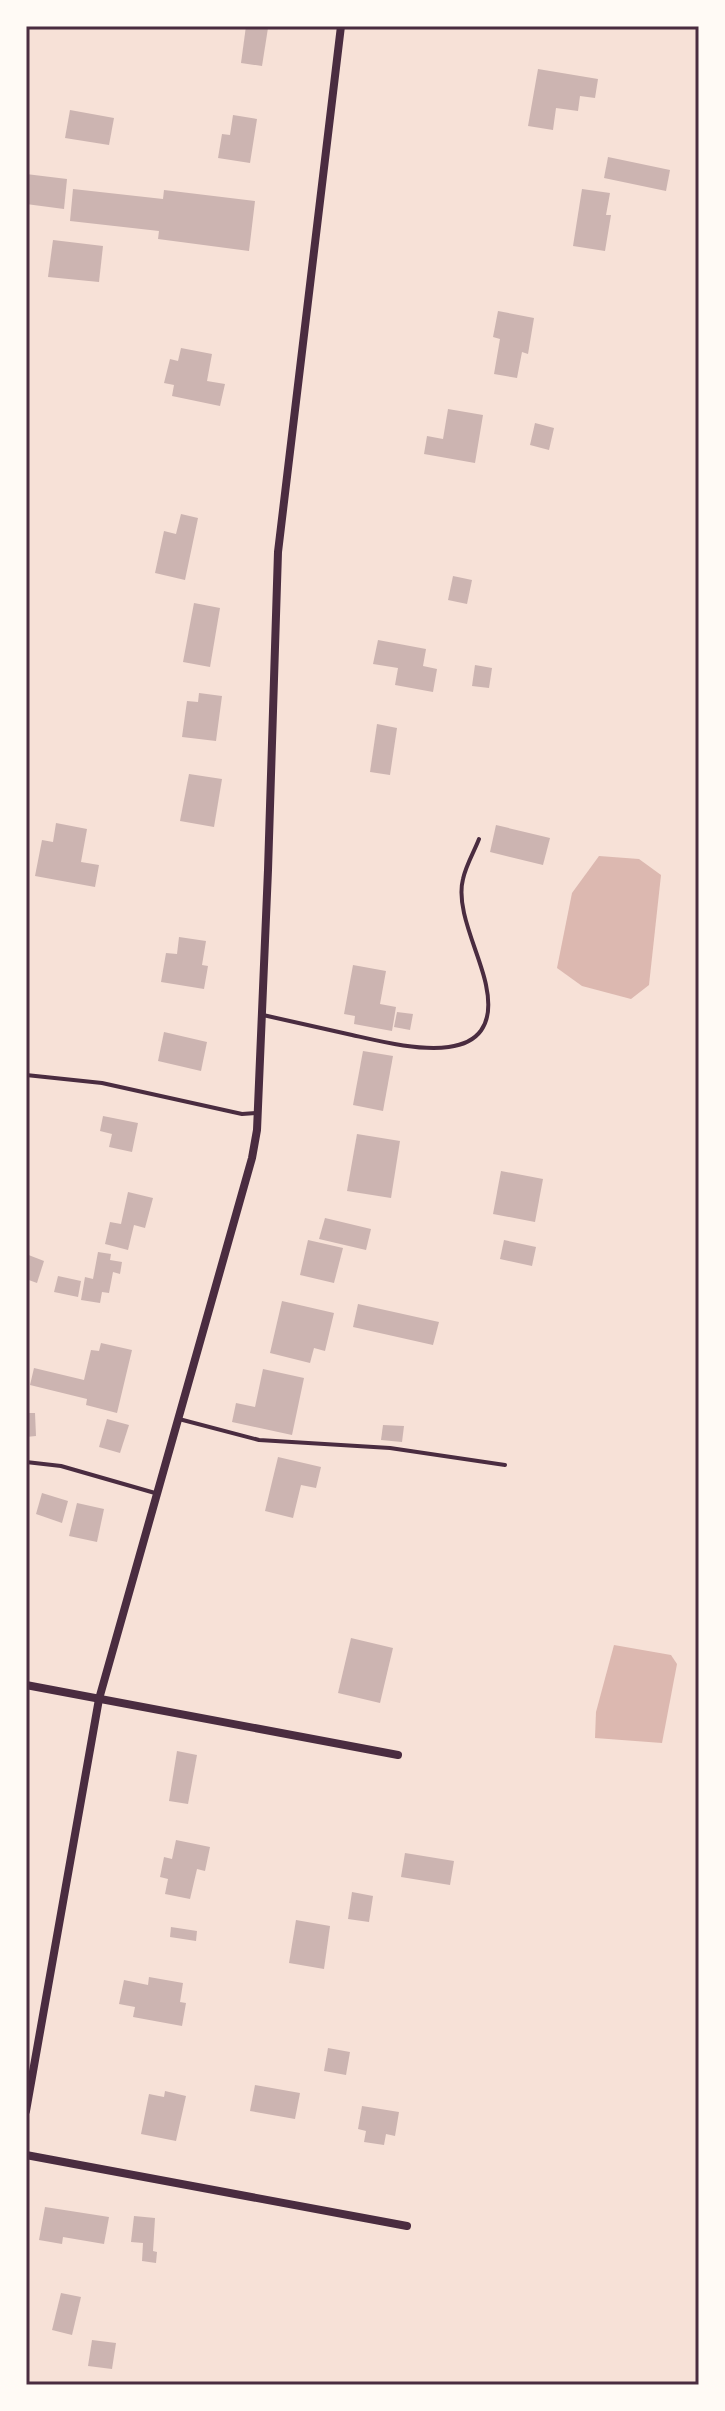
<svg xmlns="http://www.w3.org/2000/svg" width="725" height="2411" font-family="'Noto Sans',sans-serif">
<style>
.water{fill:#dcb8b0}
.building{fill:#ccb4b1}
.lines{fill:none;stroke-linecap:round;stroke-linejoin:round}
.service{stroke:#4a2c40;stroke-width:4}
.minor{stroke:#4a2c40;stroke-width:8}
.neatline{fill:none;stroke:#4a2c40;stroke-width:3}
</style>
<rect width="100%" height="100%" fill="#f7e1d7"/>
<g class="water">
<path d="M599,856L639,859L661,875L649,985L631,999L582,986L557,968L572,893Z"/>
<path d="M614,1645L671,1655L677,1664L662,1743L595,1738L596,1712Z"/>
</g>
<g class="building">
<path d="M246,26L268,28L262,66L241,63Z"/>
<path d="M538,69L598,79L595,98L580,96L578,111L556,108L553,130L528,126Z"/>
<path d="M70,110L114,118L109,145L65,138Z"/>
<path d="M233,115L257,119L250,163L218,158L222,134L230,135Z"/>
<path d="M608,157L670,170L666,191L604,178Z"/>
<path d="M26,174L67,179L64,209L26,204Z"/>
<path d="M73,189L163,199L164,190L255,201L249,251L158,239L159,231L70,221Z"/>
<path d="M582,189L610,193L606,215H611L605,251L573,246Z"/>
<path d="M53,240L103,246L99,282L48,277Z"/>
<path d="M498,311L534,318L528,354L522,352L517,378L494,374L500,339L493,337Z"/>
<path d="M181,348L212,354L207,381L225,384L220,406L172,396L174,385L164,383L170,359L178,361Z"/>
<path d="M448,409L483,415L475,463L424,454L427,436L443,439Z"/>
<path d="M535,423L554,428L549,450L530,445Z"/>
<path d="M181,514L198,518L185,580L155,573L164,531L176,534Z"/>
<path d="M453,576L472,580L467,604L448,600Z"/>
<path d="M194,603L220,608L210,667L183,662Z"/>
<path d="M378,640L426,649L423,666L437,669L433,692L395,685L398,668L373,664Z"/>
<path d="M475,665L492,668L489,688L472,686Z"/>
<path d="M199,693L222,696L216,741L182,737L187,701L198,702Z"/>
<path d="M377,724L397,728L390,775L370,772Z"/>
<path d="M189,774L222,779L214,827L180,821Z"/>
<path d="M56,823L87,829L81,862L99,865L95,887L35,876L42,840L53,842Z"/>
<path d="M496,825L550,838L543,865L490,852Z"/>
<path d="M179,937L206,941L202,965L208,966L204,989L161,982L166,953L177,954Z"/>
<path d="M353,965L386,971L380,1004L396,1007L392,1031L354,1024L355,1016L344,1014Z"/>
<path d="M397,1012L413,1014L410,1030L394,1027Z"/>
<path d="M164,1032L207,1042L201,1071L158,1061Z"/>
<path d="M363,1051L393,1056L383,1111L353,1105Z"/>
<path d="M103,1116L138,1123L132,1152L109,1147L112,1134L100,1131Z"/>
<path d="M357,1134L400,1141L391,1198L347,1191Z"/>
<path d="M501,1171L543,1179L535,1222L493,1214Z"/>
<path d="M128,1192L153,1198L145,1228L134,1225L128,1250L105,1244L110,1222L121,1224Z"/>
<path d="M325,1218L371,1229L366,1250L319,1239Z"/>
<path d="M308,1240L343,1248L334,1283L300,1275Z"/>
<path d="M504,1240L536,1247L532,1266L500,1259Z"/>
<path d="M98,1252L111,1254L110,1260L122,1262L120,1274L113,1272L109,1293L102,1292L100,1303L81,1300L85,1277L93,1279Z"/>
<path d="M26,1254L44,1261L37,1283L26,1279Z"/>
<path d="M58,1276L81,1281L78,1297L54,1292Z"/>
<path d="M282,1301L334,1313L325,1351L314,1348L310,1363L270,1353Z"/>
<path d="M358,1304L439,1322L433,1345L353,1327Z"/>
<path d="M101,1343L132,1350L117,1413L86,1405L87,1399L30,1385L34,1368L84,1380L91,1350L99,1351Z"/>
<path d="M263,1369L304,1378L292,1435L232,1422L236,1403L255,1407Z"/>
<path d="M26,1413H35L36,1436L26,1437Z"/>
<path d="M107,1419L129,1425L120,1453L99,1447Z"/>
<path d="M383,1425L404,1426L402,1442L381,1440Z"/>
<path d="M278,1457L321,1467L316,1488L301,1485L293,1518L265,1511Z"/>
<path d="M42,1493L68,1501L62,1523L36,1514Z"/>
<path d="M77,1503L104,1509L97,1542L69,1536Z"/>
<path d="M351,1638L393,1648L380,1703L338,1693Z"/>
<path d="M177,1751L197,1755L188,1804L169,1801Z"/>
<path d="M176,1840L210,1847L205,1871L197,1869L190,1899L165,1894L168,1879L160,1877L164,1857L172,1859Z"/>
<path d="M405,1853L454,1861L450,1885L401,1877Z"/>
<path d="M352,1892L373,1896L369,1922L348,1919Z"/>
<path d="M296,1920L330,1926L324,1969L289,1963Z"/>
<path d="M171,1927L197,1931L196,1941L170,1937Z"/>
<path d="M149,1977L183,1983L180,2002L186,2003L182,2026L133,2017L135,2007L119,2004L124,1980L148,1985Z"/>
<path d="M328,2048L350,2052L346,2075L324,2071Z"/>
<path d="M255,2085L300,2093L295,2119L250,2111Z"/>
<path d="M165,2091L186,2096L176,2141L141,2134L149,2094L164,2097Z"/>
<path d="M362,2106L399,2112L395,2136L386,2134L384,2145L364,2142L366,2131L358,2129Z"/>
<path d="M45,2207L109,2217L104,2244L63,2237L62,2244L39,2240Z"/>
<path d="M134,2216L155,2218L153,2251L157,2252L156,2263L142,2261L143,2243L131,2242Z"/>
<path d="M61,2293L81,2297L72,2335L52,2330Z"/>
<path d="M92,2340L116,2343L112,2369L88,2366Z"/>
</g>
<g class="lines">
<g class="service">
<path d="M263,1015C293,1022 322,1028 352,1035C401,1046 505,1074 486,985C480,954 455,910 463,879C466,865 474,852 479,839"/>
<path d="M26,1075L102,1083L242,1114L256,1113"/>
<path d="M179,1419L259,1440L390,1448L505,1465"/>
<path d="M26,1462L61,1466L155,1493"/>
</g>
<g class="minor">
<path d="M26,1685L398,1755"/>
<path d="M26,2111L99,1699L252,1158L257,1130L268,870L278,552L341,26"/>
<path d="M26,2155L407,2226"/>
</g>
</g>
<rect width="725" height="2411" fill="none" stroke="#fffaf5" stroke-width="56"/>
<rect x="28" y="28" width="669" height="2355" class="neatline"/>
</svg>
